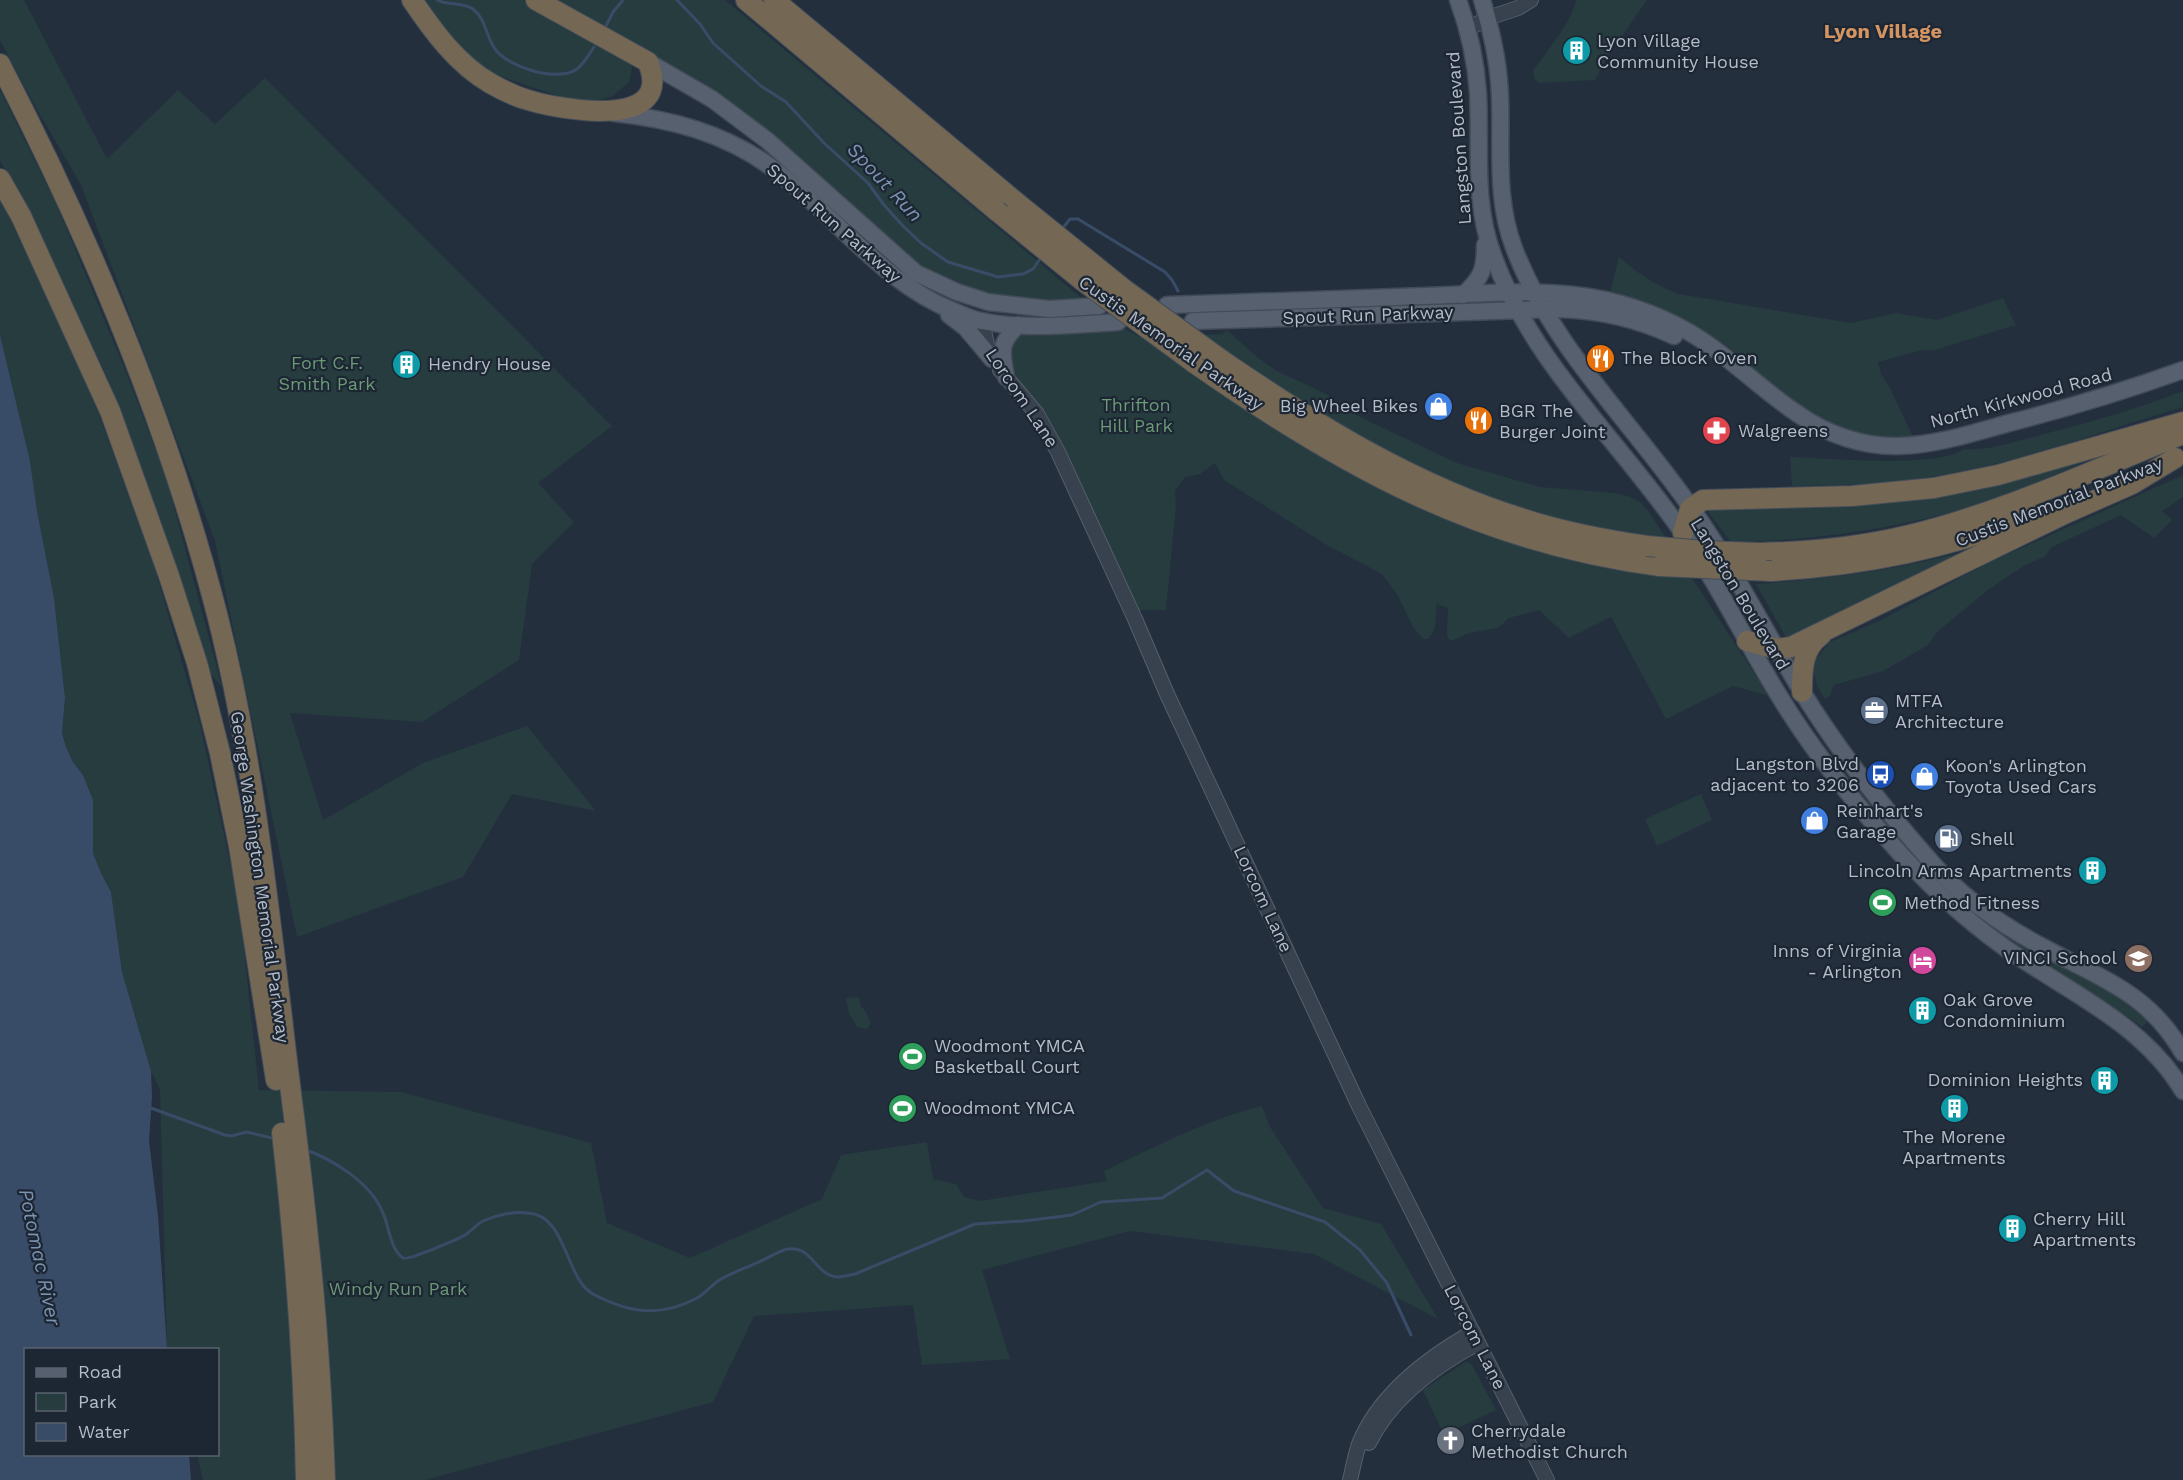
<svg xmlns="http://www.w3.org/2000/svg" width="2183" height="1480" font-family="'Work Sans',sans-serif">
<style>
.green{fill:#263c3f}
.water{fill:#394c67}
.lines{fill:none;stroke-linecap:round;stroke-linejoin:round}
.stream{stroke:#394c67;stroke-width:3}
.minor-casing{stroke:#565f6c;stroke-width:16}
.major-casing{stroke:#414a57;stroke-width:19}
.highway-casing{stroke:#434c59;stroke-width:22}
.minor{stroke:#38414e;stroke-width:14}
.major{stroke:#56606e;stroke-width:16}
.highway{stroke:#746855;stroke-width:20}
.highway-bridge-casing{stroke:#434c59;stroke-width:22;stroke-linecap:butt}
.highway-bridge{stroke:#746855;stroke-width:20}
.labels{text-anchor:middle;stroke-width:4.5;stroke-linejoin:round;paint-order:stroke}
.poi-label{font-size:18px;fill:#b4bcc9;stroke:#1d2633;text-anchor:start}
.street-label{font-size:18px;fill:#b4bcc9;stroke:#1d2633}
.park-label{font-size:18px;fill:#6b9a76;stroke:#1d2633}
.neighbourhood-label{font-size:20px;font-weight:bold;fill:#d59563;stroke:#1d2633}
.water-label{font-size:20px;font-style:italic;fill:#7c92b1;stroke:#1d2633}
</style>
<rect width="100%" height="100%" fill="#242f3e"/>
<g class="green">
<path d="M0,0H24L107,159L178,90L215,124L265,78L612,426L538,483L574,522L532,564L519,660L422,722L290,713L323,820L423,763L527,726L596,811L512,794L463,877L297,937L215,541L81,185L31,99L0,40Z"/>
<path d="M420,0H523L540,12L629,59L632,67L629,82L613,96L596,101L570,100L499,76L478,62L456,45Z"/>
<path d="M548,0H725L1084,300L996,299L923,271L823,183Z"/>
<path d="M1576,0H1647L1606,59L1595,80L1539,83L1534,78L1533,71C1546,52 1572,22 1576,0Z"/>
<path d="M0,90L56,203L128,377L166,477L222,687L209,672L108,379L23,200L0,161Z"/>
<path d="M0,198L87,382L154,566L200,724L239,904L259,1090L401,1092L591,1143L607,1223L690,1258L822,1199L841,1155L927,1142L933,1179L956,1184L964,1197L980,1201L1107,1181L1104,1171C1155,1147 1208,1119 1262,1106L1270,1127L1323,1208L1381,1224L1438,1319L1314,1254L1130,1231L982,1270L1010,1359L922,1365L913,1305L754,1316L713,1402L425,1480H203L197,1455L218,1454V1350L167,1349L160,1089L151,1071L122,972L111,892L101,873L93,853V800L83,775L73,762L66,747L62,732L65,698L54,598L37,511L30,461L0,335Z"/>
<path d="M1619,257C1638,273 1656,286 1679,294L1851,323L1896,313L1937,320L2003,298L2016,326H2012L1935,350H1922L1878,362L1881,374L1890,388L1913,437C1857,439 1817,423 1775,387C1757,373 1741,356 1722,343C1688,320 1650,302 1610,293Z"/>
<path d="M1125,329L1139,337L1222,334L1227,330L1256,356L1275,370L1328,395L1333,400L1335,405L1457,463L1540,487L1614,493L1628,496L1640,502L1649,512L1769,696L1733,686L1666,719L1611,617L1569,638L1539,610L1509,618L1498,628L1469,633L1451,641L1448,639L1447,633L1448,608L1437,604C1435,616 1438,630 1428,639H1423L1413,627L1397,594L1382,574L1325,544L1224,480L1215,463L1200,474L1185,477L1175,491L1176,505L1166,610H1139L1136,605L1053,428L1012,373L1008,340L1019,334Z"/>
<path d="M2183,391V407C2102,431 2021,462 1937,476C1889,485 1841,485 1792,486L1790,457C1828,458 1935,469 1964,449C1988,451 2014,442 2037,436C2086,423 2135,410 2183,391Z"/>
<path d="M2089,455L2091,459C2043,479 1995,501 1944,514C1874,532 1803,541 1731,542L1706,509L1756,507Z"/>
<path d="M2183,475V497L2162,511L2172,520L2154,538L2121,515L2052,547L2044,557L2025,565L1989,589L1937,632L1928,645L1883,671L1834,685L1830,696L1825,699L1817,686L1812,664L1830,642L1879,621L1988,563Z"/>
<path d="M1972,549L1787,639L1756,584C1829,579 1902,570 1972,549Z"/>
<path d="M1701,794L1712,820L1657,846L1645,819Z"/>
<path d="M1955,901L2109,987L2150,1020L2142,1027C2123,1011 2100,1002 2079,989C2036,961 1996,932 1955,901Z"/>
<path d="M859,997L861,1007L864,1009L871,1022L867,1029L857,1027L849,1013L846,998Z"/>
<path d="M925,1047L927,1062L901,1066L899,1050Z"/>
<path d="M1465,1362L1470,1363L1473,1367L1496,1410L1460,1427L1442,1431L1423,1390Z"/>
</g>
<path class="water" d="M0,335L30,461L37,511L54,598L65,698L62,733L66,747L73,762L83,775L93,800V853L101,873L111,892L122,972L151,1071L152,1097L149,1141L158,1216L167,1349L26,1350V1454L189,1455L191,1480H0Z"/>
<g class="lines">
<g class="stream">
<path d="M437,0C448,6 462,1 473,9C486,19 486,37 495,49C508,67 557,83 577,69C584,64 589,54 594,47"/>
<path d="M677,0L700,24L713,43L761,86L786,102L824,143L868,183L884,205L904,227L921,243L948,262L998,277L1023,274L1033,269L1042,256"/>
<path d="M606,26L613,12L623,0"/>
<path d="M1062,229L1070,219H1078L1165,272L1172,280L1178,291"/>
<path d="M148,1107L225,1135L231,1136L247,1132L276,1139"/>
<path d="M304,1149C334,1160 371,1183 383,1213C389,1226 390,1249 403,1258C408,1261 458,1239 465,1235C471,1231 477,1224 483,1221C496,1215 514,1211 528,1213C567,1215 565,1279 593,1294C629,1313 660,1318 697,1298C704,1294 711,1286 718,1281C730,1273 746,1268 759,1262C768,1258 778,1251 788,1249C812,1245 815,1275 837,1277C842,1277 849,1275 855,1274L975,1224L1024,1221L1072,1215L1101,1202L1162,1198L1207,1170L1234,1191L1325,1222L1360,1250L1387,1283L1411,1335"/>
</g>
<defs>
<g id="minor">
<path d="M1468,29L1488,18L1518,8L1531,0"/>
<path d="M982,321L989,354"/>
<path d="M1000,370L1037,414L1058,452L1135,619L1167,694L1359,1106L1547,1480"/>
<path d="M1369,1443C1391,1398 1435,1366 1478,1343"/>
<path d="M1350,1480C1353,1468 1355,1456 1359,1444C1379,1394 1427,1358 1473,1332"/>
</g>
<g id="major">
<path d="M1458,0C1469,30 1476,61 1478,93C1481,148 1473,202 1493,255C1532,364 1621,442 1685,536C1719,586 1746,642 1778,694C1810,747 1848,795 1889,841C1923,880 1962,917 2004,947C2066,991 2143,1023 2183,1091"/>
<path d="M1482,0C1492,32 1499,63 1500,97C1502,148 1495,198 1514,248C1552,348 1632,422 1692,509C1733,567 1764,630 1801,690C1839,752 1885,810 1933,864C1963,898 2003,926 2043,947C2101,979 2148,992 2183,1053"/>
<path d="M648,62L712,99L768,141L916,273L957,292L988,302L1049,309L1099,306"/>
<path d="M614,113C671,119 724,133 771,167C834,213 881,283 956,312C964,315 973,320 982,321C1026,330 1074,325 1118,322"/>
<path d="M1463,295C1482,278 1485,269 1485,245"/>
<path d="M1167,305C1253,302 1339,299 1424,296C1484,294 1547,287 1606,300C1645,309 1681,324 1713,348C1742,369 1768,394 1798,414C1826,434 1863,447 1899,446C1936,445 1973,433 2009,423C2068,408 2125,391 2183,370"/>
<path d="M949,315L966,328L992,359"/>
<path d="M1193,321L1558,309C1598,310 1638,319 1674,336"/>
<path d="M1006,377C1002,352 998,344 1018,325"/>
</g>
<g id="highway">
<path d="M412,0C433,31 457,64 490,83C502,90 514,96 528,100C561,110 676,131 648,62L536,0"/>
<path d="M746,0L997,211"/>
<path d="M774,0L1017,203"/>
<path d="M0,64C91,240 169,426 218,618C251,749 266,885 282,1018C290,1091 301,1164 308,1238C317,1318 322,1399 325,1480"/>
<path d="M0,179L21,216L110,411L169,576L197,663L220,753L239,846L276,1080"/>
<path d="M1223,361C1318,426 1419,488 1530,521C1568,533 1607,540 1647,546"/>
<path d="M1193,362C1340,465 1479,543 1660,566"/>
<path d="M1683,533L1690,509L1703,500L1852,496L1934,488L1998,475L2183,422"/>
<path d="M1760,553C1810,552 1861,547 1910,535C2004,512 2093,470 2183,434"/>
<path d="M1771,571C1868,565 1946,548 2037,515"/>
<path d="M1747,641L1777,649L1791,647L2064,514L2132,484L2175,458"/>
<path d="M1802,692C1802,670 1802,649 1821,635"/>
<path d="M282,1133C295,1248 304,1364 306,1480"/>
</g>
</defs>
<use href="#minor" class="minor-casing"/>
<use href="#major" class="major-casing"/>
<use href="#highway" class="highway-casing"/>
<use href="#minor" class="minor"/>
<use href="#major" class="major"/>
<use href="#highway" class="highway"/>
<defs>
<g id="highway-bridge">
<path d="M1017,203L1125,290L1223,361"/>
<path d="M997,211L1083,281L1193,362"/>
<path d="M1647,546L1704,551L1760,553"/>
<path d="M1660,566L1771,571"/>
</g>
</defs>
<use href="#highway-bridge" class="highway-bridge-casing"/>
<use href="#highway-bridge" class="highway-bridge"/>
</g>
<defs>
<symbol id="building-disc" viewBox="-11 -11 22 22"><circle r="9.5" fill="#0f9aa8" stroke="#1d2633"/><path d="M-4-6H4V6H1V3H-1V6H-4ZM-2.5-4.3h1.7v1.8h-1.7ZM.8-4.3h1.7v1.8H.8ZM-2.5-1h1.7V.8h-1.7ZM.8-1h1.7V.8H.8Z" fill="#fff"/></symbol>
<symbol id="restaurant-disc" viewBox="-11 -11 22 22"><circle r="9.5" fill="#e8710a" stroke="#1d2633"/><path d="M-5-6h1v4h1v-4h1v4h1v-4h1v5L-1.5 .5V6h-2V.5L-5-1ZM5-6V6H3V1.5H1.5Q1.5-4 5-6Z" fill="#fff"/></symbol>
<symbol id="shop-disc" viewBox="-11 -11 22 22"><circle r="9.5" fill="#3f7fe0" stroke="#1d2633"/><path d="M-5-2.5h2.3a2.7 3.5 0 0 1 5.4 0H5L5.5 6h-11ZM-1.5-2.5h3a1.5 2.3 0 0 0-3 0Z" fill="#fff"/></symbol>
<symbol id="pharmacy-disc" viewBox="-11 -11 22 22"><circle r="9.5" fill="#e0444e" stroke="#1d2633"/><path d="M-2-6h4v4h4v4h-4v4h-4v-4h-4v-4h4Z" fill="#fff"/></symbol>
<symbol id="office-disc" viewBox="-11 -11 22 22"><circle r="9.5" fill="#5c6f8a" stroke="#1d2633"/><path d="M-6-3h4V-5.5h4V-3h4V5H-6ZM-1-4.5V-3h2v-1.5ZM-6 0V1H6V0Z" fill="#fff"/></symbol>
<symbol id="bus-disc" viewBox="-11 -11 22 22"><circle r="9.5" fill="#1a4fb4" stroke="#1d2633"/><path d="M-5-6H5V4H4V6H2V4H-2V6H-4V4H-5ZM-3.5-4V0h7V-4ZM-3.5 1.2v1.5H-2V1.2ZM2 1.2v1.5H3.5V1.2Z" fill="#fff"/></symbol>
<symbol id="fuel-disc" viewBox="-11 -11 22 22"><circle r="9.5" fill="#5c6f8a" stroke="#1d2633"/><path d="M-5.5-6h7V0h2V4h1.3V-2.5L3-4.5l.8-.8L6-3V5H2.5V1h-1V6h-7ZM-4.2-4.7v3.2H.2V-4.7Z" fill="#fff"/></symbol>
<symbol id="stadium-disc" viewBox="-11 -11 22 22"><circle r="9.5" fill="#2e9e5b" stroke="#1d2633"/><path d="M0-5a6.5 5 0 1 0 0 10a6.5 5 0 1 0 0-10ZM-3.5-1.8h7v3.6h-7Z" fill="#fff"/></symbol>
<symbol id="school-disc" viewBox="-11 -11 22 22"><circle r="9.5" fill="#8d6e63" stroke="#1d2633"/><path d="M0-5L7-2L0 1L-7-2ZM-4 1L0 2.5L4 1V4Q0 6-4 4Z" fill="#fff"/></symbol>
<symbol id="hotel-disc" viewBox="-11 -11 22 22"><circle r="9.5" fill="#d1479c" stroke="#1d2633"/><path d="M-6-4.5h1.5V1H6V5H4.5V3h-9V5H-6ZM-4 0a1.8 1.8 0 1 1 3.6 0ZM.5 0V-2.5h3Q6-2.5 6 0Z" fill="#fff"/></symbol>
<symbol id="church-disc" viewBox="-11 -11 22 22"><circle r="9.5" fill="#6b7280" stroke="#1d2633"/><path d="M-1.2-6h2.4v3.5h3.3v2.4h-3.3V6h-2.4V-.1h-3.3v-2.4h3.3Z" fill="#fff"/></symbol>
</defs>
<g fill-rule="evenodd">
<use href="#building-disc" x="1560" y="34" width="33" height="33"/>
<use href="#restaurant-disc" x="1584" y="342" width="33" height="33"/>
<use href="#building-disc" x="390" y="348" width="33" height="33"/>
<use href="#shop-disc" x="1422" y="390" width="33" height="33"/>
<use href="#restaurant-disc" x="1462" y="404" width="33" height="33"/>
<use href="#pharmacy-disc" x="1700" y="414" width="33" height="33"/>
<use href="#office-disc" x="1858" y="694" width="33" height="33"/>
<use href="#bus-disc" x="1864" y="758" width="33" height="33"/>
<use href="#shop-disc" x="1908" y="760" width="33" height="33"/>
<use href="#shop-disc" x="1798" y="804" width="33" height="33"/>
<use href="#fuel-disc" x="1932" y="822" width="33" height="33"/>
<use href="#building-disc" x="2076" y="854" width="33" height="33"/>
<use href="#stadium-disc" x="1866" y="886" width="33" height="33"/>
<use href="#school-disc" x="2122" y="942" width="33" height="33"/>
<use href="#hotel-disc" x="1906" y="944" width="33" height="33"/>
<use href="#building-disc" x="1906" y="994" width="33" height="33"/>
<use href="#stadium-disc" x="896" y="1040" width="33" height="33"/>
<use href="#building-disc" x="2088" y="1064" width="33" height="33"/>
<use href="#stadium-disc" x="886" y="1092" width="33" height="33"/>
<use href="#building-disc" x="1938" y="1092" width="33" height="33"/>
<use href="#building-disc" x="1996" y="1212" width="33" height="33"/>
<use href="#church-disc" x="1434" y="1424" width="33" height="33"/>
</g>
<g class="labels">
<g class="poi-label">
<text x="1597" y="47">Lyon Village<tspan x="1597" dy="21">Community House</tspan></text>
<text x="1621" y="364">The Block Oven</text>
<text x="428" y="370">Hendry House</text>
<text x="1418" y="412" text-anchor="end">Big Wheel Bikes</text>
<text x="1499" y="417">BGR The<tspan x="1499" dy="21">Burger Joint</tspan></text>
<text x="1738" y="437">Walgreens</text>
<text x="1895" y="707">MTFA<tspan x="1895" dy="21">Architecture</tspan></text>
<text x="1859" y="770" text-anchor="end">Langston Blvd<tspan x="1859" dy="21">adjacent to 3206</tspan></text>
<text x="1945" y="772">Koon's Arlington<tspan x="1945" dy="21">Toyota Used Cars</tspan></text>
<text x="1836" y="817">Reinhart's<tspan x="1836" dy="21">Garage</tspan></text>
<text x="1970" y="845">Shell</text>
<text x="2072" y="877" text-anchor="end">Lincoln Arms Apartments</text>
<text x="1904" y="909">Method Fitness</text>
<text x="1902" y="957" text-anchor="end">Inns of Virginia<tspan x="1902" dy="21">- Arlington</tspan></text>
<text x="2117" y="964" text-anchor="end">VINCI School</text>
<text x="1943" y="1006">Oak Grove<tspan x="1943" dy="21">Condominium</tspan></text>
<text x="934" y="1052">Woodmont YMCA<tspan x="934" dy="21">Basketball Court</tspan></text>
<text x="2083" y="1086" text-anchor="end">Dominion Heights</text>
<text x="924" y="1114">Woodmont YMCA</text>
<text x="1954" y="1143" text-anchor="middle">The Morene<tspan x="1954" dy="21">Apartments</tspan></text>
<text x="2033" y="1225">Cherry Hill<tspan x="2033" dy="21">Apartments</tspan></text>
<text x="1471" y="1437">Cherrydale<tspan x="1471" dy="21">Methodist Church</tspan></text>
</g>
<g class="street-label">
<text transform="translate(1459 138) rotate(-94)" y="6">Langston Boulevard</text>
<text transform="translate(834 223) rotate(41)" y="6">Spout Run Parkway</text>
<text transform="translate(1368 315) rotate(-2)" y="6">Spout Run Parkway</text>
<text transform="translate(1171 343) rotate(35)" y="6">Custis Memorial Parkway</text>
<text transform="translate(1022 398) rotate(56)" y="6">Lorcom Lane</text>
<text transform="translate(2021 398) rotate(-15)" y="6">North Kirkwood Road</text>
<text transform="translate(2059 502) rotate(-21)" y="6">Custis Memorial Parkway</text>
<text transform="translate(1740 594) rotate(59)" y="6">Langston Boulevard</text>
<text transform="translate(260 877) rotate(82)" y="6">George Washington Memorial Parkway</text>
<text transform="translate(1263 899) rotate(65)" y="6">Lorcom Lane</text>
<text transform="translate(1475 1337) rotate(63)" y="6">Lorcom Lane</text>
</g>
<g class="park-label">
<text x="327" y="369">Fort C.F.<tspan x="327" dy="21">Smith Park</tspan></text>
<text x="1136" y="411">Thrifton<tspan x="1136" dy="21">Hill Park</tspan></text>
<text x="398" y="1295">Windy Run Park</text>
</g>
<g class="neighbourhood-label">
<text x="1883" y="38">Lyon Village</text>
</g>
<g class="water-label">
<text transform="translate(885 182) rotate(47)" y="7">Spout Run</text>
<text transform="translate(40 1257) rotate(78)" y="7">Potomac River</text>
</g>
</g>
<rect x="24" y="1348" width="195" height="108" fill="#1d2633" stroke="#59626f" stroke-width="1.5"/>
<rect x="36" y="1368" width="30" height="9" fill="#56606e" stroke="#59626f" stroke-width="1.5"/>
<text x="78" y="1378" font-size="18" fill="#b4bcc9">Road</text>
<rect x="36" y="1393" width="30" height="18" fill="#263c3f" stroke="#59626f" stroke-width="1.5"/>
<text x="78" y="1408" font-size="18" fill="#b4bcc9">Park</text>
<rect x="36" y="1423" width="30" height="18" fill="#394c67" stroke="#59626f" stroke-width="1.5"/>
<text x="78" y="1438" font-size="18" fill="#b4bcc9">Water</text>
</svg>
